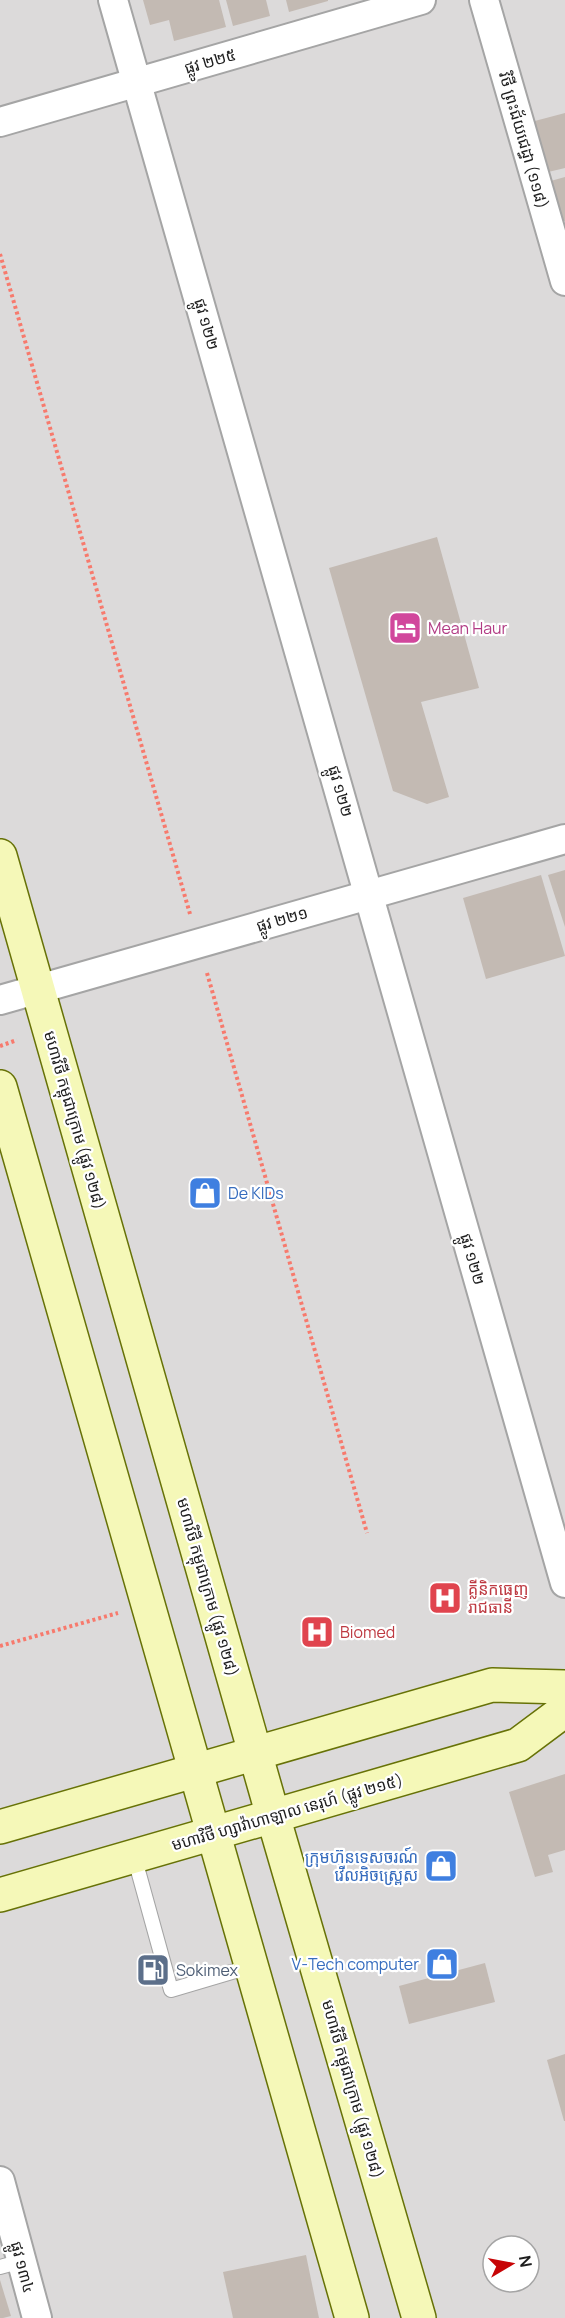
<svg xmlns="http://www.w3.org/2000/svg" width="565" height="2318" font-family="Manrope,'Noto Sans Khmer',sans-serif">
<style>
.residential{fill:#dcdada;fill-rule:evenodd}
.building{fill:#c3bab3}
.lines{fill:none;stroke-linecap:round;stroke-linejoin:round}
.lane-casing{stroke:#a5a5a5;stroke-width:16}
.street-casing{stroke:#a5a5a5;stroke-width:32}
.secondary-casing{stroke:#677207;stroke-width:36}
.path{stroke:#f77a6d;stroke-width:4;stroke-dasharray:3 3;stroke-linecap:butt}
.lane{stroke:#fff;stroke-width:14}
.street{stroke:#fff;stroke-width:28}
.secondary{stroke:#f5f8b8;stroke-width:33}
.labels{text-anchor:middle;stroke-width:4.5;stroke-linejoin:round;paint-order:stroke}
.street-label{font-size:16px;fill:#1e1e1e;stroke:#fff}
.hotel-label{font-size:16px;fill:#b23c85;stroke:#fff;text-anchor:start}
.shop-label{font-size:16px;fill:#366cbe;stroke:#fff;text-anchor:end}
.health-label{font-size:16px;fill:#be3a42;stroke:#fff;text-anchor:start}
.service-label{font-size:16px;fill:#4e5e75;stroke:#fff;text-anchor:start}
</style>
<rect width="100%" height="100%" fill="#eeebe4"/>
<path class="residential" d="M0,0H565V2318H0ZM493,2246H529V2282H493Z"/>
<g class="building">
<path d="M143,0H219L226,27L174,41L169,20L150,25Z"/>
<path d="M226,0H266L270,16L233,26Z"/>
<path d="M286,0H328V1L289,12Z"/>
<path d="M565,113V168L544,173L531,122Z"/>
<path d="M565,177V221L558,223L547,182Z"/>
<path d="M437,537L479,688L421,702L449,797L427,804L393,791L329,568Z"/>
<path d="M565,870V927L548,875Z"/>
<path d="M541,875L565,956L486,979L463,898Z"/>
<path d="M565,1774V1850L548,1855L553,1872L535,1877L509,1792Z"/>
<path d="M485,1963L495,2002L409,2024L399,1986Z"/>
<path d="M565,2054V2121H564L547,2060Z"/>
<path d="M306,2255L319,2318H233L223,2272Z"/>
<path d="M0,2280L11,2316L3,2318H0Z"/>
</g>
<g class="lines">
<defs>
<g id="lane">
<path d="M134,1856L171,1990L252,1966"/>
<path d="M0,2267L22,2261"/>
</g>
<g id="street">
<path d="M113,0L565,1583"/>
<path d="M484,0L565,281"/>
<path d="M0,122L421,0"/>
<path d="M0,1000L565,839"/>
<path d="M0,2181L37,2318"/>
</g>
<g id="secondary">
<path d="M0,856L273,1816L419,2318"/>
<path d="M0,1087L352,2318"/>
<path d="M0,1827L492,1685L565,1687"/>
<path d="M0,1895L518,1745L565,1710"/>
</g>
</defs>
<use href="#lane" class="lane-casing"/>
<use href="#street" class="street-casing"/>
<use href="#secondary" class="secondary-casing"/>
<g class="path">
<path d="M0,254L190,914"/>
<path d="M207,973L367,1533"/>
<path d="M0,1046L17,1040"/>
<path d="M0,1646L118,1613"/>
</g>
<use href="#lane" class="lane"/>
<use href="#street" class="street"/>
<use href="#secondary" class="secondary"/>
</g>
<defs>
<symbol id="hotel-square" viewBox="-11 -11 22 22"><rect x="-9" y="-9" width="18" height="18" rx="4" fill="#d1479c" stroke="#fff"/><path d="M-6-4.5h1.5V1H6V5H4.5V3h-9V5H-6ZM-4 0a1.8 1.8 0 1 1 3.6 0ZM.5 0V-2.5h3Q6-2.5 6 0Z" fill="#fff"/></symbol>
<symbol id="shop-square" viewBox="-11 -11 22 22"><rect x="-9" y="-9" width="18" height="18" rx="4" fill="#3f7fe0" stroke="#fff"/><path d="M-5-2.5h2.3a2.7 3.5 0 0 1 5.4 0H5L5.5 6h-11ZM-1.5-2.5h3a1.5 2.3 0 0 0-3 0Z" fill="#fff"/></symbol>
<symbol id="hospital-square" viewBox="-11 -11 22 22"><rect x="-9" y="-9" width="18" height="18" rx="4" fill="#e0444e" stroke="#fff"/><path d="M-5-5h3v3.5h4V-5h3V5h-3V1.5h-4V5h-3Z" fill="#fff"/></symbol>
<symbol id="fuel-square" viewBox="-11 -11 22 22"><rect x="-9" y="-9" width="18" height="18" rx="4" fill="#5c6f8a" stroke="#fff"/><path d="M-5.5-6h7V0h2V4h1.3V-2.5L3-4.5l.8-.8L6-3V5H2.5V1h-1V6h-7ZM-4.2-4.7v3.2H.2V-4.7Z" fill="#fff"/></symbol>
</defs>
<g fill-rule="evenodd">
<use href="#hotel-square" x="386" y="609" width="38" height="38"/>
<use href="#shop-square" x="186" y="1174" width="38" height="38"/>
<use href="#hospital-square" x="426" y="1579" width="38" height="38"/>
<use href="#hospital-square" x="298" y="1613" width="38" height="38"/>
<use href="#shop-square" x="422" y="1847" width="38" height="38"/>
<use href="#shop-square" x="423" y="1945" width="38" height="38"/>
<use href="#fuel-square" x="134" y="1951" width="38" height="38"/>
</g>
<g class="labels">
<g class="street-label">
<text transform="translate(210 61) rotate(-16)" y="6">ផ្លូវ ២២៥</text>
<text transform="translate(524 140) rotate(74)" y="6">វិថី ព្រះជ័យជេដ្ធា (១១៨)</text>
<text transform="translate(207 324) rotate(74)" y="6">ផ្លូវ ១២២</text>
<text transform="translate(341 791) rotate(74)" y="6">ផ្លូវ ១២២</text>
<text transform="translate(282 919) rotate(-16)" y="6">ផ្លូវ ២២១</text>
<text transform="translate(75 1120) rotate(74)" y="6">មហាវិថី កម្ពុជាក្រោម (ផ្លូវ ១២៨)</text>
<text transform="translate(473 1259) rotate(74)" y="6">ផ្លូវ ១២២</text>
<text transform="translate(208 1587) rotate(74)" y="6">មហាវិថី កម្ពុជាក្រោម (ផ្លូវ ១២៨)</text>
<text transform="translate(287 1812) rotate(-16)" y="6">មហាវិថី ហ្សាវ៉ាហាឡាល នេរុហ៍ (ផ្លូវ ២១៥)</text>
<text transform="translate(353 2089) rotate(74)" y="6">មហាវិថី កម្ពុជាក្រោម (ផ្លូវ ១២៨)</text>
<text transform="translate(23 2267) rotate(75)" y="6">ផ្លូវ ១៣៤</text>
</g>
<g class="hotel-label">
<text x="428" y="634">Mean Haur</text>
</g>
<g class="shop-label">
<text x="228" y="1199" text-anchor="start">De KIDs</text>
<text x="418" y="1863">ក្រុមហ៊ុនទេសចរណ៍<tspan x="418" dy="18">វើលអិចស្រ្ពេស</tspan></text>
<text x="419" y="1970">V-Tech computer</text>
</g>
<g class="health-label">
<text x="468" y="1595">គ្លីនិកធ្មេញ<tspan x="468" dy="18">រាជធានី</tspan></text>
<text x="340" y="1638">Biomed</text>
</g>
<g class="service-label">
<text x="176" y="1976">Sokimex</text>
</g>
</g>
<g transform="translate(511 2264) rotate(80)"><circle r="28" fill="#ffffff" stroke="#a5a5a5" stroke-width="1.5"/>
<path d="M0-4.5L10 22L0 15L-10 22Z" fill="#c70406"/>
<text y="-9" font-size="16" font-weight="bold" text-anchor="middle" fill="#1e1e1e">N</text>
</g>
</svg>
